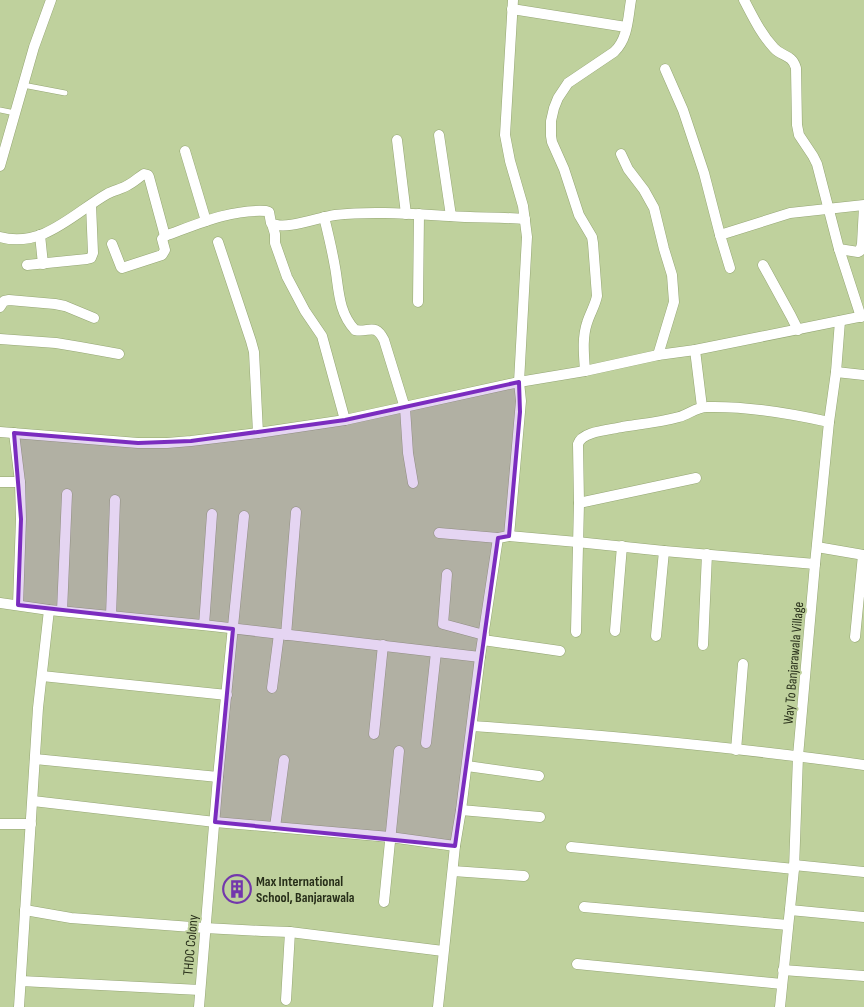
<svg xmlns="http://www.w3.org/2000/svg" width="864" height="1007" font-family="'Sofia Sans Condensed',sans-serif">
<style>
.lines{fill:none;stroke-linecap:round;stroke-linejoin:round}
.service-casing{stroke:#95a674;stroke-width:6}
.minor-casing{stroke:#95a674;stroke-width:11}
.service{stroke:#fff;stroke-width:5}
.minor{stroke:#fff;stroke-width:10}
.marked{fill:#7b2cbf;fill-opacity:0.2;stroke:#7b2cbf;stroke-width:4;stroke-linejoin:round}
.labels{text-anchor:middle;stroke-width:4;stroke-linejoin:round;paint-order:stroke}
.street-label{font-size:14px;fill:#272e19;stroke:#bfd19d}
.poi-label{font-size:14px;font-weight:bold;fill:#272e19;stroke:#bfd19d;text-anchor:start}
</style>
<rect width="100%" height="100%" fill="#bfd19d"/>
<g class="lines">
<defs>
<g id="service">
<path d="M23,85L65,93"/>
<path d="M0,110L15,113"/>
</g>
<g id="minor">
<path d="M744,0C753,17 761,34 774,48C782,57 792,54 796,68L797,125L799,135L813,156L817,164L839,249L861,317"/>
<path d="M512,9L626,27"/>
<path d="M665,69L683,110L704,173L720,235"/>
<path d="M439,135L451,216"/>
<path d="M397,140L406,214"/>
<path d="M185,151L206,221"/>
<path d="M621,154L628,169L644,190L654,208L664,249L672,275L674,302L658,355"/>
<path d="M0,166L34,47L51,0"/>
<path d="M324,217C328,233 332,250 335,267C339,289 338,312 355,330C369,333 375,322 384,340L405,408L408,453L413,483"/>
<path d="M272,224L275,234V243L287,277L305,311L322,336L345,420"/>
<path d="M40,235L43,264"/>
<path d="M0,237C42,249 74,213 107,194C114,190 122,189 128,185C134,182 139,177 144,174L148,175L149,177L165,236"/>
<path d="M218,242L251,341L254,352L258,433"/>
<path d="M112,244L121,267L122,268L162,255L165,250L162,239L165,236C198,224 231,209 266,211L269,212L271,223C285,231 319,217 335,215C372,211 411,214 449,216C474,218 500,217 525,219"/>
<path d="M839,249L858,252L860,251L862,244L864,207"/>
<path d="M27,265L87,259L91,258L93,253L91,205"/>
<path d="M763,265L791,316L798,330"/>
<path d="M730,268L720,235L790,213L864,205"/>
<path d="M418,302L419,214"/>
<path d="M0,307L4,301L9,300L55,304L65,306L94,318"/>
<path d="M0,339L56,343L80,347L119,354"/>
<path d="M695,350L702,407"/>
<path d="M585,371C584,355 582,338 587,323C590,313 595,306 597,296L593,243L592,237L579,215L564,169L552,142L551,136V121L554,108L558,98L568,83L614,52C628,39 628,18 631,0"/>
<path d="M836,372L864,375"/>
<path d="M0,432L138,443H167L191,441L258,433L345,420L519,382L585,371L658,355L695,350L864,316"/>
<path d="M14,433L20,482"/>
<path d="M0,482H20L21,519L18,605"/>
<path d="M579,503L696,478"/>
<path d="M439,533L498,538"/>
<path d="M509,536L577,542L664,551L815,564"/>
<path d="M817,547L864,555"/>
<path d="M447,574L443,624L484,635"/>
<path d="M0,603L49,610L212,626L480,657"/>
<path d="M62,611L67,494"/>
<path d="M111,616L115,500"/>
<path d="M204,625L212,514"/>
<path d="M615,631L622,546"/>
<path d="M576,632L579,503L578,444C582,431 610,430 622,427C641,424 661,422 679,417C689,414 697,407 707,407C749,406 789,413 829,422"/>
<path d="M286,635L296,512"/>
<path d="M656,636L664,551"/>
<path d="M855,637L863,555"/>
<path d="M483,640L560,651"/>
<path d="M703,645L707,554"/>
<path d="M42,676L227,695"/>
<path d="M272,688L279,634"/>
<path d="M472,726C603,735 734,747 864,765"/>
<path d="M374,734L383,645"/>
<path d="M426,743L436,652"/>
<path d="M736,750L743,664"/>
<path d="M35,759L218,777"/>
<path d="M467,766L539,776"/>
<path d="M33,801L215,822L390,837L455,846"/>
<path d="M461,810L540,817"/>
<path d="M0,824H31"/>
<path d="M275,827L284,760"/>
<path d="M571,847L794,869"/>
<path d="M794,865L864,872"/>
<path d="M453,871L524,876"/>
<path d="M384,902L399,751"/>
<path d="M584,907L788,925"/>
<path d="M25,910L71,918L205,928L262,931L290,932L443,951"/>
<path d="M790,910L864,917"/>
<path d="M577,964L782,984"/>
<path d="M783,970L864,976"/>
<path d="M21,981L200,990"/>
<path d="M286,1000L290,932"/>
<path d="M19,1007L38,708L49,610"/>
<path d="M199,1007L218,777L244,516"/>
<path d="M438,1007L455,846L461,810L480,657L498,538L509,536L520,412L521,401L519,382L527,237L523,206L510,161L505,135L513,0"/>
<path d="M780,1007L794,869L798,756L815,564L829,422L836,372L840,321"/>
</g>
</defs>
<use href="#service" class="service-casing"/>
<use href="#minor" class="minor-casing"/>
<use href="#service" class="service"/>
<use href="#minor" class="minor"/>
</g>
<path class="marked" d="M519,382L520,412L509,536L498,538L455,846L215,822L233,629L18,605L21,519L14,433L138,443L191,441L345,420Z"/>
<defs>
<symbol id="building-ring" viewBox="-11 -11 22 22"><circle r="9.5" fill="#bfd19d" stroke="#7337ac" stroke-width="1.5"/><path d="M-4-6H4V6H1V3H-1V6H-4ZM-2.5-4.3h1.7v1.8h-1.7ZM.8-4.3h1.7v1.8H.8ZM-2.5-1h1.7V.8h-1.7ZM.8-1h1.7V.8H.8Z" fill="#7337ac"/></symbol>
</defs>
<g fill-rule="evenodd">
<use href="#building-ring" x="221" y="873" width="32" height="32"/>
</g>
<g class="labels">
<g class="street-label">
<text transform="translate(793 663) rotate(-85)" y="5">Way To Banjarawala Village</text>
<text transform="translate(190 945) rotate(-85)" y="5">THDC Colony</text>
</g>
<g class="poi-label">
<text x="256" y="886">Max International<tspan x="256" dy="16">School, Banjarawala</tspan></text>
</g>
</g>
</svg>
